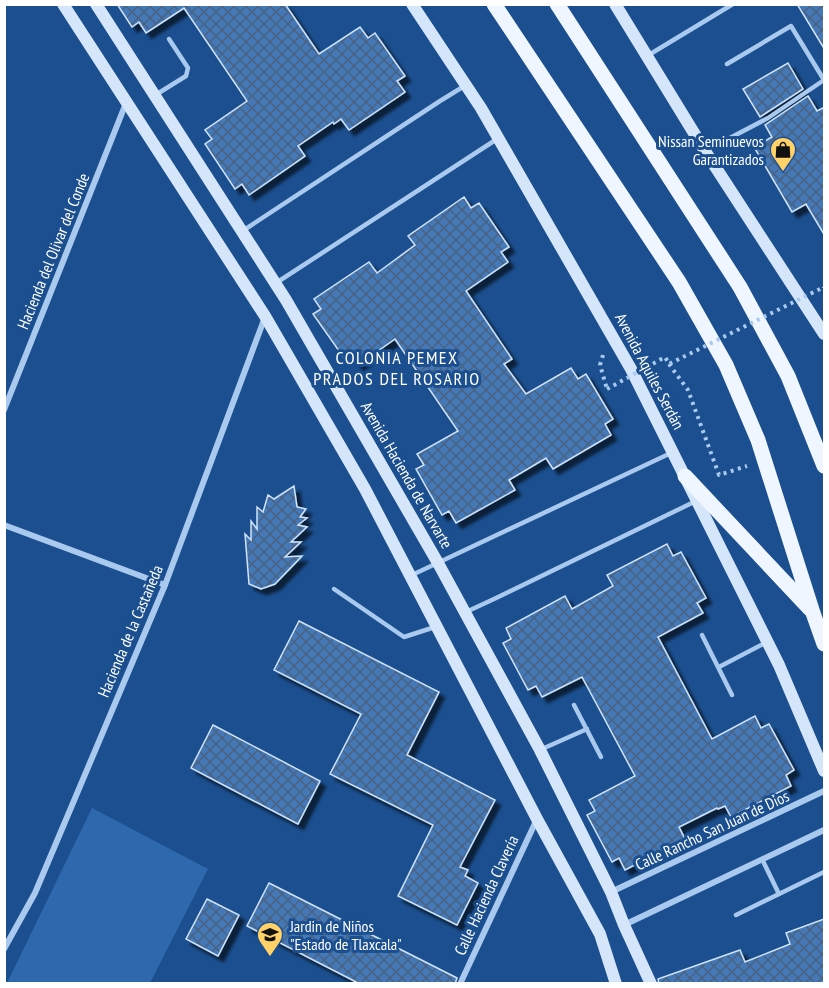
<svg xmlns="http://www.w3.org/2000/svg" width="829" height="988" font-family="'PT Sans Narrow',sans-serif">
<style>
.grass{fill:#2e69ad}
.building{fill:url(#building-cross-hatch);stroke:#cfe3fa;stroke-width:1.5;filter:url(#shadow)}
.lines{fill:none;stroke-linecap:round;stroke-linejoin:round}
.path{stroke:#a9c9ee;stroke-width:4;stroke-dasharray:3 4.5;stroke-linecap:butt}
.lane{stroke:#a9c9ee;stroke-width:4.5}
.street{stroke:#a9c9ee;stroke-width:6}
.secondary{stroke:#d6e6fa;stroke-width:12}
.primary{stroke:#f0f6ff;stroke-width:15}
.path-bridge{stroke:#a9c9ee;stroke-width:4;stroke-dasharray:3 4.5;stroke-linecap:butt}
.labels{text-anchor:middle;stroke-width:6;stroke-linejoin:round;paint-order:stroke}
.poi-label{font-size:16px;fill:#fff;stroke:#1b4f8f;text-anchor:end}
.street-label{font-size:16px;fill:#fff;stroke:#1b4f8f}
.neighbourhood-label{font-size:18px;letter-spacing:1.5px;fill:#fff;stroke:#1b4f8f}
</style>
<defs>
<pattern id="building-cross-hatch" width="8" height="8" patternUnits="userSpaceOnUse" patternTransform="scale(1.5)"><rect width="8" height="8" fill="#4478b7"/><path d="M0 0l8 8M0 8l8-8" fill="none" stroke="#486282"/></pattern>
<filter id="shadow"><feDropShadow dx="5.5" dy="5.5" stdDeviation="1.5" flood-color="#0009"/></filter>
</defs>
<rect width="100%" height="100%" fill="#1b4f8f"/>
<path class="grass" d="M92,808L208,869L150,983H7Z"/>
<g class="building">
<path d="M117,4H285L319,54L360,27L368,38L375,33L405,76L397,81L405,92L349,130L341,119L334,124L333,122L298,146L305,156L249,195L242,184L235,189L205,144L212,139L205,130L247,101L184,8L146,33L139,22L132,27Z"/>
<path d="M797,4H825V50Z"/>
<path d="M788,63L803,89L760,117L743,89Z"/>
<path d="M808,96L817,111L825,107V236L806,204L792,212L754,147L772,137L765,125Z"/>
<path d="M464,197L471,208L479,203L509,247L501,252L508,262L466,291L512,359L504,364L526,394L571,368L578,379L586,374L613,419L605,424L611,435L553,469L546,458L509,480L515,490L456,523L449,511L442,515L416,469L424,465L417,454L458,431L395,339L358,365L350,354L344,358L313,314L321,309L314,299L369,262L377,273L415,245L408,236Z"/>
<path d="M294,486L297,507L306,509L300,517L307,518L298,525L307,527L291,542H301L285,557L302,556L275,584L261,589L249,584L245,534L251,540V521L257,529V507L263,512L268,495L274,499Z"/>
<path d="M667,544L673,556L681,552L706,598L697,603L703,613L658,637L712,739L755,716L761,728L769,724L794,770L786,775L791,786L731,817L725,806L718,809L717,808L679,827L685,839L625,870L619,858L612,862L587,815L595,811L589,800L635,776L582,677L542,697L536,686L528,690L503,643L511,639L506,628L565,596L572,609L613,586L607,575Z"/>
<path d="M299,621L439,692L407,755L495,800L460,867L468,870L465,876L478,883L457,925L398,896L433,825L330,774L361,714L274,670Z"/>
<path d="M213,725L320,781L298,824L191,768Z"/>
<path d="M269,883L457,978L455,984H360L247,926Z"/>
<path d="M207,899L239,915L218,956L186,939Z"/>
<path d="M824,919L825,984H659L658,979L740,950L745,962L790,944L786,933Z"/>
</g>
<g class="lines">
<g class="path">
<path d="M824,287V288"/>
<path d="M603,355L600,365L607,389"/>
<path d="M669,364L688,390L719,475L747,466"/>
</g>
<g class="lane">
<path d="M647,56L733,4"/>
<path d="M157,94L186,76L188,68L169,39"/>
<path d="M707,150L768,118L824,80L791,26L727,64"/>
<path d="M244,230L440,101L466,85"/>
<path d="M276,283L497,139"/>
<path d="M412,575L671,453"/>
<path d="M334,589L404,637L435,627"/>
<path d="M466,612L494,599L696,501"/>
<path d="M702,635L732,695"/>
<path d="M719,667L767,642"/>
<path d="M574,705L601,757"/>
<path d="M542,749L587,729"/>
<path d="M779,894L824,872"/>
<path d="M736,915L779,894L762,859"/>
</g>
<g class="street">
<path d="M4,410L126,103"/>
<path d="M4,525L165,585"/>
<path d="M611,892L824,791"/>
<path d="M624,925L824,830"/>
<path d="M4,949L35,893L165,585L265,317"/>
<path d="M460,984L537,819"/>
</g>
<g class="secondary">
<path d="M63,4L265,316L365,489L537,819L600,934L616,984"/>
<path d="M96,4L286,300L438,563L540,750L611,892L624,925L651,984"/>
<path d="M412,4L481,108L631,369L779,665L824,771"/>
<path d="M615,4L705,151L824,334"/>
</g>
<g class="primary">
<path d="M494,4L679,282L726,365L758,440L813,613L824,644"/>
<path d="M557,4L740,287L788,376L824,466"/>
<path d="M685,476L810,609"/>
</g>
<path class="path-bridge" d="M607,389L665,357L669,364L824,287"/>
</g>
<defs>
<symbol id="shop-pin" viewBox="-11 -11 22 30"><path d="M0 17L-7.5 6A9.5 9.5 0 1 1 7.5 6Z" fill="#ffd166" stroke="#1b4f8f"/><path d="M-5-2.5h2.3a2.7 3.5 0 0 1 5.4 0H5L5.5 6h-11ZM-1.5-2.5h3a1.5 2.3 0 0 0-3 0Z" fill="#111"/></symbol>
<symbol id="school-pin" viewBox="-11 -11 22 30"><path d="M0 17L-7.5 6A9.5 9.5 0 1 1 7.5 6Z" fill="#ffd166" stroke="#1b4f8f"/><path d="M0-5L7-2L0 1L-7-2ZM-4 1L0 2.5L4 1V4Q0 6-4 4Z" fill="#111"/></symbol>
</defs>
<g fill-rule="evenodd">
<use href="#shop-pin" x="768" y="135" width="30" height="40"/>
<use href="#school-pin" x="255" y="920" width="30" height="40"/>
</g>
<g class="labels">
<g class="poi-label">
<text x="764" y="147">Nissan Seminuevos<tspan x="764" dy="18">Garantizados</tspan></text>
<text x="290" y="932" text-anchor="start">Jardin de Niños<tspan x="290" dy="18">"Estado de Tlaxcala"</tspan></text>
</g>
<g class="street-label">
<text transform="translate(53 251) rotate(-68)" y="6">Hacienda del Olivar del Conde</text>
<text transform="translate(650 371) rotate(62)" y="6">Avenida Aquiles Serdán</text>
<text transform="translate(407 475) rotate(60)" y="6">Avenida Hacienda de Narvarte</text>
<text transform="translate(130 631) rotate(-67)" y="6">Hacienda de la Castañeda</text>
<text transform="translate(712 830) rotate(-25)" y="6">Calle Rancho San Juan de Dios</text>
<text transform="translate(486 895) rotate(-65)" y="6">Calle Hacienda Clavería</text>
</g>
<g class="neighbourhood-label">
<text x="397" y="364">COLONIA PEMEX<tspan x="397" dy="21">PRADOS DEL ROSARIO</tspan></text>
</g>
</g>
<rect width="829" height="988" fill="none" stroke="#ffffff" stroke-width="12"/>
</svg>
